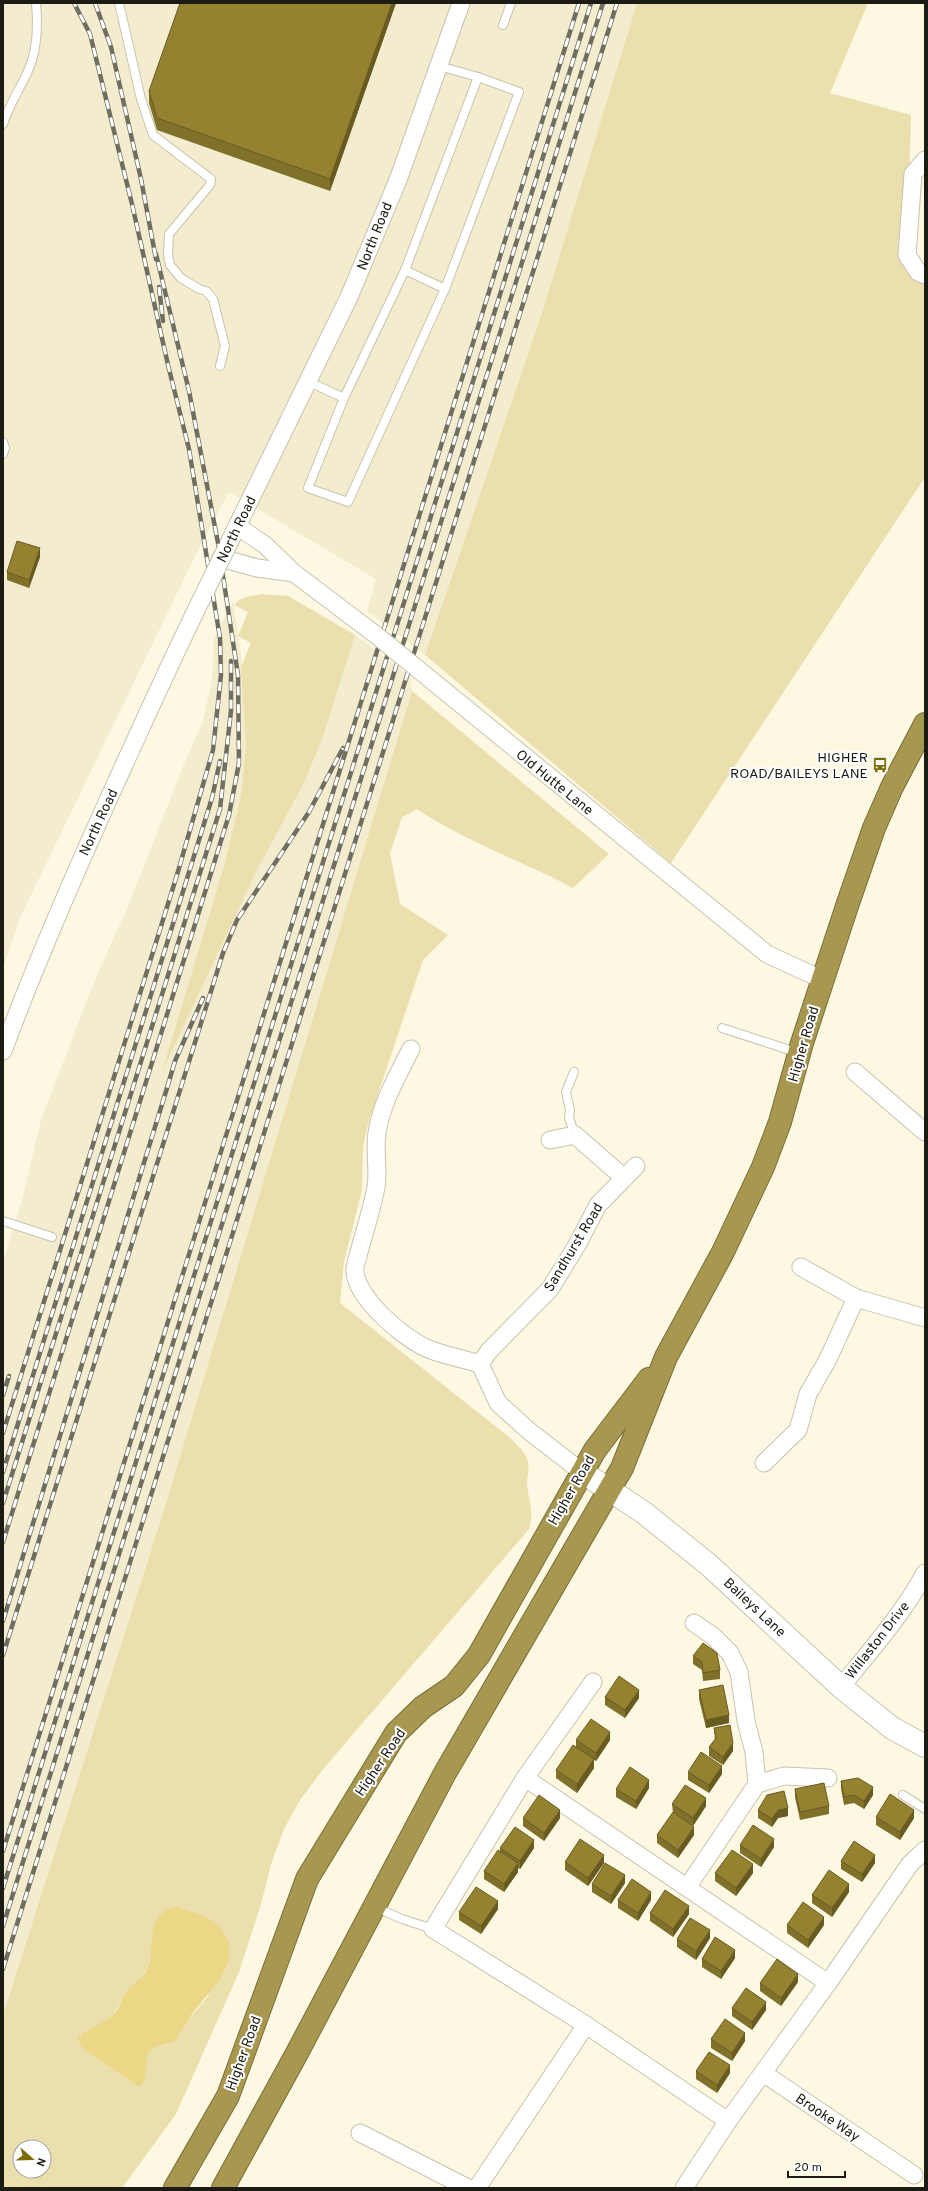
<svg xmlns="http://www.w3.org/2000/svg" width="928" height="2191" font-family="Overpass,sans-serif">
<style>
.built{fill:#f3eccf}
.green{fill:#ebdfae;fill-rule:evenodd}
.water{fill:#ead887}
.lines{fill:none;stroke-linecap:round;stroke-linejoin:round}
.lane-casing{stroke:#c7c3ae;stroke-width:10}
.street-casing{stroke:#c7c3ae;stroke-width:19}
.secondary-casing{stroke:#c7c3ae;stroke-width:24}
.highway-casing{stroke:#776d3a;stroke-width:24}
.lane{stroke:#fff;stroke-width:8}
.street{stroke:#fff;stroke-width:17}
.secondary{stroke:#fff;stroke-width:22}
.highway{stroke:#a8984f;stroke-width:22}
.rail-casing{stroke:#706e61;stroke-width:4.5}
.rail{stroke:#fff;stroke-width:3;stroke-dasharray:9;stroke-linecap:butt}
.street-bridge-casing{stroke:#c7c3ae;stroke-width:19;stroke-linecap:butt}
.street-bridge{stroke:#fff;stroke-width:17}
.wall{fill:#7f702a}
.shaded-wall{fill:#685b22}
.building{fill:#948231;stroke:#685b22}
.labels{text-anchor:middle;stroke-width:4;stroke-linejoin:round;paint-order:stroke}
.street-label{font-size:14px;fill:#1d1c14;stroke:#fff}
.poi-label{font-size:14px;fill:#1d1c14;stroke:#fff;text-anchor:end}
</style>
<rect width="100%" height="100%" fill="#fcf8e2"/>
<g class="built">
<path d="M3,3H637L541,316L425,655L367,611L376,579L229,492L198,550L19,920L3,969Z"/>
<path d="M233,601L247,696L246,746L241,795L226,863L256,871L304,783L323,737L355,635L410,676L412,691L162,1516L3,2015V1261L23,1197L41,1120L94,982L129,904L184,764L203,721L212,681L214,639Z"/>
</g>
<g class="green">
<path d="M637,3H868L830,93L911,115L907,255L925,272V477L671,863L425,655L541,316Z"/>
<path d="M262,594L288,596L355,635L323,737L304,783L256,872L162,1072L225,863L241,795L246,746L241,667L251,643L238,636L248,612L234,605C240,597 252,596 262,594Z"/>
<path d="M412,691L609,854L573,888C522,861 466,842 417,809L402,817L390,853L400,904L448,935L423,960L368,1124L363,1147L362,1190L344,1262L340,1303L509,1437C515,1443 522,1449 526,1456C531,1465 527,1474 527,1483C528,1502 535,1508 529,1529L324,1768L300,1800L284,1829L272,1861L261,1904L239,1972L176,2114L122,2188H3V2015L162,1516ZM151,1953L209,1995L168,2044L155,2047L148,2053L141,2085H136L81,2047L80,2035L100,2025L114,2014L127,1991L141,1977L148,1967ZM20,2147H44V2171H20Z"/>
</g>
<path class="water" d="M178,1907C188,1911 203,1915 212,1921C248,1949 222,1978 200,2004C190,2015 183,2029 174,2042L155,2047L148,2053L144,2080L141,2086L136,2085L81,2047L78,2038C88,2027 103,2025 114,2014C120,2008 122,1997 128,1990C134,1982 144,1977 148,1967C157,1944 143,1912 178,1907Z"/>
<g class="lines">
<defs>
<g id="lane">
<path d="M119,3L141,99L153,135L211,179L210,185L169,234L168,255L170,265L181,278L199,289L206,291L213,299L225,346L220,366"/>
<path d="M503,25L511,3"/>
<path d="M439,66L478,77"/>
<path d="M3,124C9,105 20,89 28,71C38,50 38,25 36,3"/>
<path d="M405,270L445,289"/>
<path d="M309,382L344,398L308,488L348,502L445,289L519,92L478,77L405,270L344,398"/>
<path d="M3,442L5,448L3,454"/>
<path d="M722,1028L799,1053"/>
<path d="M574,1072L566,1092L570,1110L569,1118L575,1135"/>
<path d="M3,1221L52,1237"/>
<path d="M903,1795L925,1809"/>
<path d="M375,1907L402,1919L433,1929"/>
</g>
<g id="street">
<path d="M925,160L913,174L907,255L918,272L925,275"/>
<path d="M237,526L265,545L294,573L376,635"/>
<path d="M226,549L349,297L398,180L461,3"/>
<path d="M221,558L257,568L294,573"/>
<path d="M414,666L767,954L823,980"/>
<path d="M411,1049C398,1075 381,1104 377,1133C374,1151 379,1169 376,1187C372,1209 365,1230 359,1252C358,1258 354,1266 355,1272C357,1299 406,1341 431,1350C447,1356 464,1359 480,1364"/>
<path d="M3,1051C39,954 81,859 124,765C151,706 177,648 206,590"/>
<path d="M855,1072L925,1132"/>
<path d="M550,1140L575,1135L623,1177"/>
<path d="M801,1267L856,1298L925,1318"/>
<path d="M764,1463L798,1430L808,1394L828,1359L856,1298"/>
<path d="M582,1472L529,1431L498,1403L480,1364L489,1351L550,1289L577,1245L598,1205L636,1166"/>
<path d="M694,1623L713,1636L730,1653L739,1672L746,1721L754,1752L757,1784"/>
<path d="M593,1682L525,1778L433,1929L586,2025L728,2121"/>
<path d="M841,1687C870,1651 903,1614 925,1573"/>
<path d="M525,1778L828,1983"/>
<path d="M688,1886L757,1784L784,1776L828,1778"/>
<path d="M763,2073L914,2175"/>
<path d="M360,2133L468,2188"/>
<path d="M477,2188L586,2025"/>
<path d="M684,2188L728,2121L828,1983L910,1864L925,1850"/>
</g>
<path id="secondary" d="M582,1472L643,1512L709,1565L841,1687L892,1728L925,1746"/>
<g id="highway">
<path d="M175,2188L228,2096L307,1879L396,1733L423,1707L454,1686L479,1655L595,1450L649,1379"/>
<path d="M223,2188L297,2053L445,1773L622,1468L666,1357L723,1252L763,1167L780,1122L802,1043L848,903L874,828L892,787L925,724"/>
</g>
</defs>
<use href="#lane" class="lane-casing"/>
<use href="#street" class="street-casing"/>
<use href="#secondary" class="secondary-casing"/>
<use href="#highway" class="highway-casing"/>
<use href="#lane" class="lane"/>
<use href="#street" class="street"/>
<use href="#secondary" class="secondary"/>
<use href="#highway" class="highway"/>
<defs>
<g id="rail">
<path d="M95,3L111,47L141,179L156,259"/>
<path d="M159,287L163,321"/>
<path d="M3,1395L9,1376"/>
<path d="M3,1433L177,875L213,750L221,675L220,638L189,449L168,365L132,204L90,34L74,3"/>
<path d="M3,1472L212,798L220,761"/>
<path d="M3,1503L220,809L231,711V661"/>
<path d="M3,1542L229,815L239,763L238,675L218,543L189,391L156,254"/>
<path d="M3,1621L167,1088L175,1061L203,998"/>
<path d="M3,1655L223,953L237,920L309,812L343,748"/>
<path d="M3,1851L579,3"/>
<path d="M3,1888L591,3"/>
<path d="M3,1926L603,3"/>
<path d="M3,1969L617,3"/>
</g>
</defs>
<use href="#rail" class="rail-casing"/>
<use href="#rail" class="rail"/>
<defs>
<g id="street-bridge">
<path d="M206,590L226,549"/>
<path d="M376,635L414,666"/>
</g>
</defs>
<use href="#street-bridge" class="street-bridge-casing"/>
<use href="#street-bridge" class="street-bridge"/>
</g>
<g class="wall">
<path d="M396,3L330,191L157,130L149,103V91Z"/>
<path d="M40,557L29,588L7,580V572Z"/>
<path d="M693,1656L720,1670V1679L703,1681L702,1670L693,1664Z"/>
<path d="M699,1690L729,1723L706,1728L699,1699Z"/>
<path d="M605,1697L639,1698L625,1718L605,1705Z"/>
<path d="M714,1728L733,1751L723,1765L709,1756V1747L715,1740Z"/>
<path d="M576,1740H610L596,1761L594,1760V1768L577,1793L556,1778V1770L576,1747Z"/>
<path d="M688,1772L722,1774L709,1793L688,1780Z"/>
<path d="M841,1781L873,1795L864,1809L854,1803L844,1805L841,1789Z"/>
<path d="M649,1788L636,1809L616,1797V1789Z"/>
<path d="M795,1789L829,1806V1814L800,1820L795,1797Z"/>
<path d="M672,1804L706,1806L693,1826L684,1820L694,1835L678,1858L657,1843V1835L673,1813Z"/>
<path d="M758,1810L788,1816L778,1818L772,1827L758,1818Z"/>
<path d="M876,1817L914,1818L900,1840L876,1825Z"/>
<path d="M523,1818H560L544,1841L523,1826Z"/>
<path d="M740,1845L774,1847L761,1867L740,1853Z"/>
<path d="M500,1848H534L520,1869L518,1868V1872L504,1892L484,1879V1871L500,1851Z"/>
<path d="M841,1861L875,1863L862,1882L841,1869Z"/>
<path d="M565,1862L604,1863L588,1886L565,1870Z"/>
<path d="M715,1873H753L736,1896L715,1881Z"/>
<path d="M625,1883L611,1904L592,1892V1884Z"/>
<path d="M849,1892L832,1917L812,1903V1895Z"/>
<path d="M618,1900H651L638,1921L618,1908Z"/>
<path d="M498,1909L481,1934L459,1920V1912Z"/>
<path d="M650,1913L689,1914L673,1937L650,1921Z"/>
<path d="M787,1925H824L808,1948L787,1933Z"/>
<path d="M710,1938L696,1960L677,1947V1939Z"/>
<path d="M735,1958L721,1979L702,1967V1959Z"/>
<path d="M798,1982L781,2006L760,1991V1983Z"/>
<path d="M732,2008L766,2010L752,2030L732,2016Z"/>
<path d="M711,2039L745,2041L732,2061L711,2048Z"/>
<path d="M696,2071L730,2073L717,2093L696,2079Z"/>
</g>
<g class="shaded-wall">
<path d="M392,3H396L330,191V179Z"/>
<path d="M40,548V557L29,588V580Z"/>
<path d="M639,1690V1698L625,1718V1710Z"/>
<path d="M729,1715V1723L706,1728V1720Z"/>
<path d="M610,1732V1740L596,1761V1753Z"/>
<path d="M733,1743V1751L723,1765V1757Z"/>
<path d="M594,1759V1768L577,1793V1784Z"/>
<path d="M722,1766V1774L709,1793V1785Z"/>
<path d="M649,1780V1788L636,1809V1801Z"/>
<path d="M873,1787V1795L864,1809V1801Z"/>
<path d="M706,1798V1806L693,1826V1818Z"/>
<path d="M788,1808V1816L778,1818L772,1827V1819L778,1810Z"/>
<path d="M560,1810V1818L544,1841V1833Z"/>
<path d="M914,1810V1818L900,1840V1832Z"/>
<path d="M694,1827V1835L678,1858V1850Z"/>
<path d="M774,1839V1847L761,1867V1859Z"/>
<path d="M534,1840V1848L520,1869V1861Z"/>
<path d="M604,1855V1863L588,1886V1878Z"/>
<path d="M875,1855V1863L862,1882V1874Z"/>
<path d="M518,1863V1872L504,1892V1884Z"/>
<path d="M753,1864V1873L736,1896V1888Z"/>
<path d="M625,1875V1883L611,1904V1896Z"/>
<path d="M849,1884V1892L832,1917V1908Z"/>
<path d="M651,1892V1900L638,1921V1913Z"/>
<path d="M498,1901V1909L481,1934V1926Z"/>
<path d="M689,1906V1914L673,1937V1929Z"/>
<path d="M824,1917V1925L808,1948V1940Z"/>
<path d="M710,1930V1938L696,1960V1951Z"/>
<path d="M735,1950V1958L721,1979V1971Z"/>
<path d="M798,1974V1982L781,2006V1998Z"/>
<path d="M766,2002V2010L752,2030V2022Z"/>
<path d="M745,2033V2041L732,2061V2053Z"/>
<path d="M730,2065V2073L717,2093V2085Z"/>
</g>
<g class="building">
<path d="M180,3H392L330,179L157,118L149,91Z"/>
<path d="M17,541L40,548L29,580L7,572Z"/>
<path d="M703,1643L717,1653L720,1670L703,1673L702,1662L693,1656Z"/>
<path d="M619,1676L639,1690L625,1710L605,1697Z"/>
<path d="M723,1685L729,1715L706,1720L699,1690Z"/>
<path d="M591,1719L610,1732L596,1753L576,1740Z"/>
<path d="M730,1725L733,1743L723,1757L709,1747L716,1738L714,1728Z"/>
<path d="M573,1745L594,1759L577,1784L556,1770Z"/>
<path d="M701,1752L722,1766L709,1785L688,1772Z"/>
<path d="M630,1767L649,1780L636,1801L616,1789Z"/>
<path d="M858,1778L873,1787L864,1801L854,1795L844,1797L841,1781Z"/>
<path d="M824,1783L829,1806L800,1812L795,1789Z"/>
<path d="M685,1785L706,1798L693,1818L672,1804Z"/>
<path d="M784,1791L788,1808L778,1810L772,1819L758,1810L767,1795Z"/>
<path d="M890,1794L914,1810L900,1832L876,1817Z"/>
<path d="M539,1795L560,1810L544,1833L523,1818Z"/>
<path d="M673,1812L694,1827L678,1850L657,1835Z"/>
<path d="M753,1825L774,1839L761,1859L740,1845Z"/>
<path d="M515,1827L534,1840L520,1861L500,1848Z"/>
<path d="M580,1839L604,1855L588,1878L565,1862Z"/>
<path d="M854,1841L875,1855L862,1874L841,1861Z"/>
<path d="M498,1850L518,1863L504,1884L484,1871Z"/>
<path d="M732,1850L753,1864L736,1888L715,1873Z"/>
<path d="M605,1863L625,1875L611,1896L592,1884Z"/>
<path d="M829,1870L849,1884L832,1908L812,1895Z"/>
<path d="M632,1879L651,1892L638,1913L618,1900Z"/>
<path d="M476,1887L498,1901L481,1926L459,1912Z"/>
<path d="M665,1890L689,1906L673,1929L650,1913Z"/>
<path d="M803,1902L824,1917L808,1940L787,1925Z"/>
<path d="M690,1918L710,1930L696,1951L677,1939Z"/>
<path d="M715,1937L735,1950L721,1971L702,1959Z"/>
<path d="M777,1959L798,1974L781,1998L760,1983Z"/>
<path d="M746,1988L766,2002L752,2022L732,2008Z"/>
<path d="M725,2019L745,2033L732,2053L711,2039Z"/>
<path d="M709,2052L730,2065L717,2085L696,2071Z"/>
</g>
<defs>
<symbol id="bus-bare" viewBox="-9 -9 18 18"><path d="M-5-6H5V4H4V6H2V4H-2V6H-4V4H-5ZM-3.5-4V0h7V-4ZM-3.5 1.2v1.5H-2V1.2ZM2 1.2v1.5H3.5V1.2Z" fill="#7f6c07" stroke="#fff" stroke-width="2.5" paint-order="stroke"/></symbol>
</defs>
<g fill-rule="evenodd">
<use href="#bus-bare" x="869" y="754" width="22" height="22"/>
</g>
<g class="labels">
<g class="street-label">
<text transform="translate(374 236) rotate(-68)" y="5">North Road</text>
<text transform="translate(236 529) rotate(-64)" y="5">North Road</text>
<text transform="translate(555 782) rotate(39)" y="5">Old Hutte Lane</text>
<text transform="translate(98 822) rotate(-65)" y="5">North Road</text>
<text transform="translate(803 1044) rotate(-74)" y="5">Higher Road</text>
<text transform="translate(573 1247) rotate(-59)" y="5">Sandhurst Road</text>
<text transform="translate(571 1490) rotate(-60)" y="5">Higher Road</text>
<text transform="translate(755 1607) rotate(43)" y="5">Baileys Lane</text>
<text transform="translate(877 1640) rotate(-52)" y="5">Willaston Drive</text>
<text transform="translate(380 1762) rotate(-56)" y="5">Higher Road</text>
<text transform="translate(243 2053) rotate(-70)" y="5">Higher Road</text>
<text transform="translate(828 2117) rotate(34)" y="5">Brooke Way</text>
</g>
<g class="poi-label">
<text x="868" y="762">HIGHER<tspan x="868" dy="16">ROAD/BAILEYS LANE</tspan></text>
</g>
</g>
<rect width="928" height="2191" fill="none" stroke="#1d1c14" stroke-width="8"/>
<g transform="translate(32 2159) rotate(110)"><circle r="19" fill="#ffffff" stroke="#a5a4a1"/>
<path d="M0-3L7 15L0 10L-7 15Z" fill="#7f6c07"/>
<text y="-6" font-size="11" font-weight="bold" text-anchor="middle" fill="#1d1c14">N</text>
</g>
<path d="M788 2171v6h57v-6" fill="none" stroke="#1d1c14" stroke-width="2"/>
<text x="794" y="2171" font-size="12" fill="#1d1c14" stroke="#ffffff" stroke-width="3" paint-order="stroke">20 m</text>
</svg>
